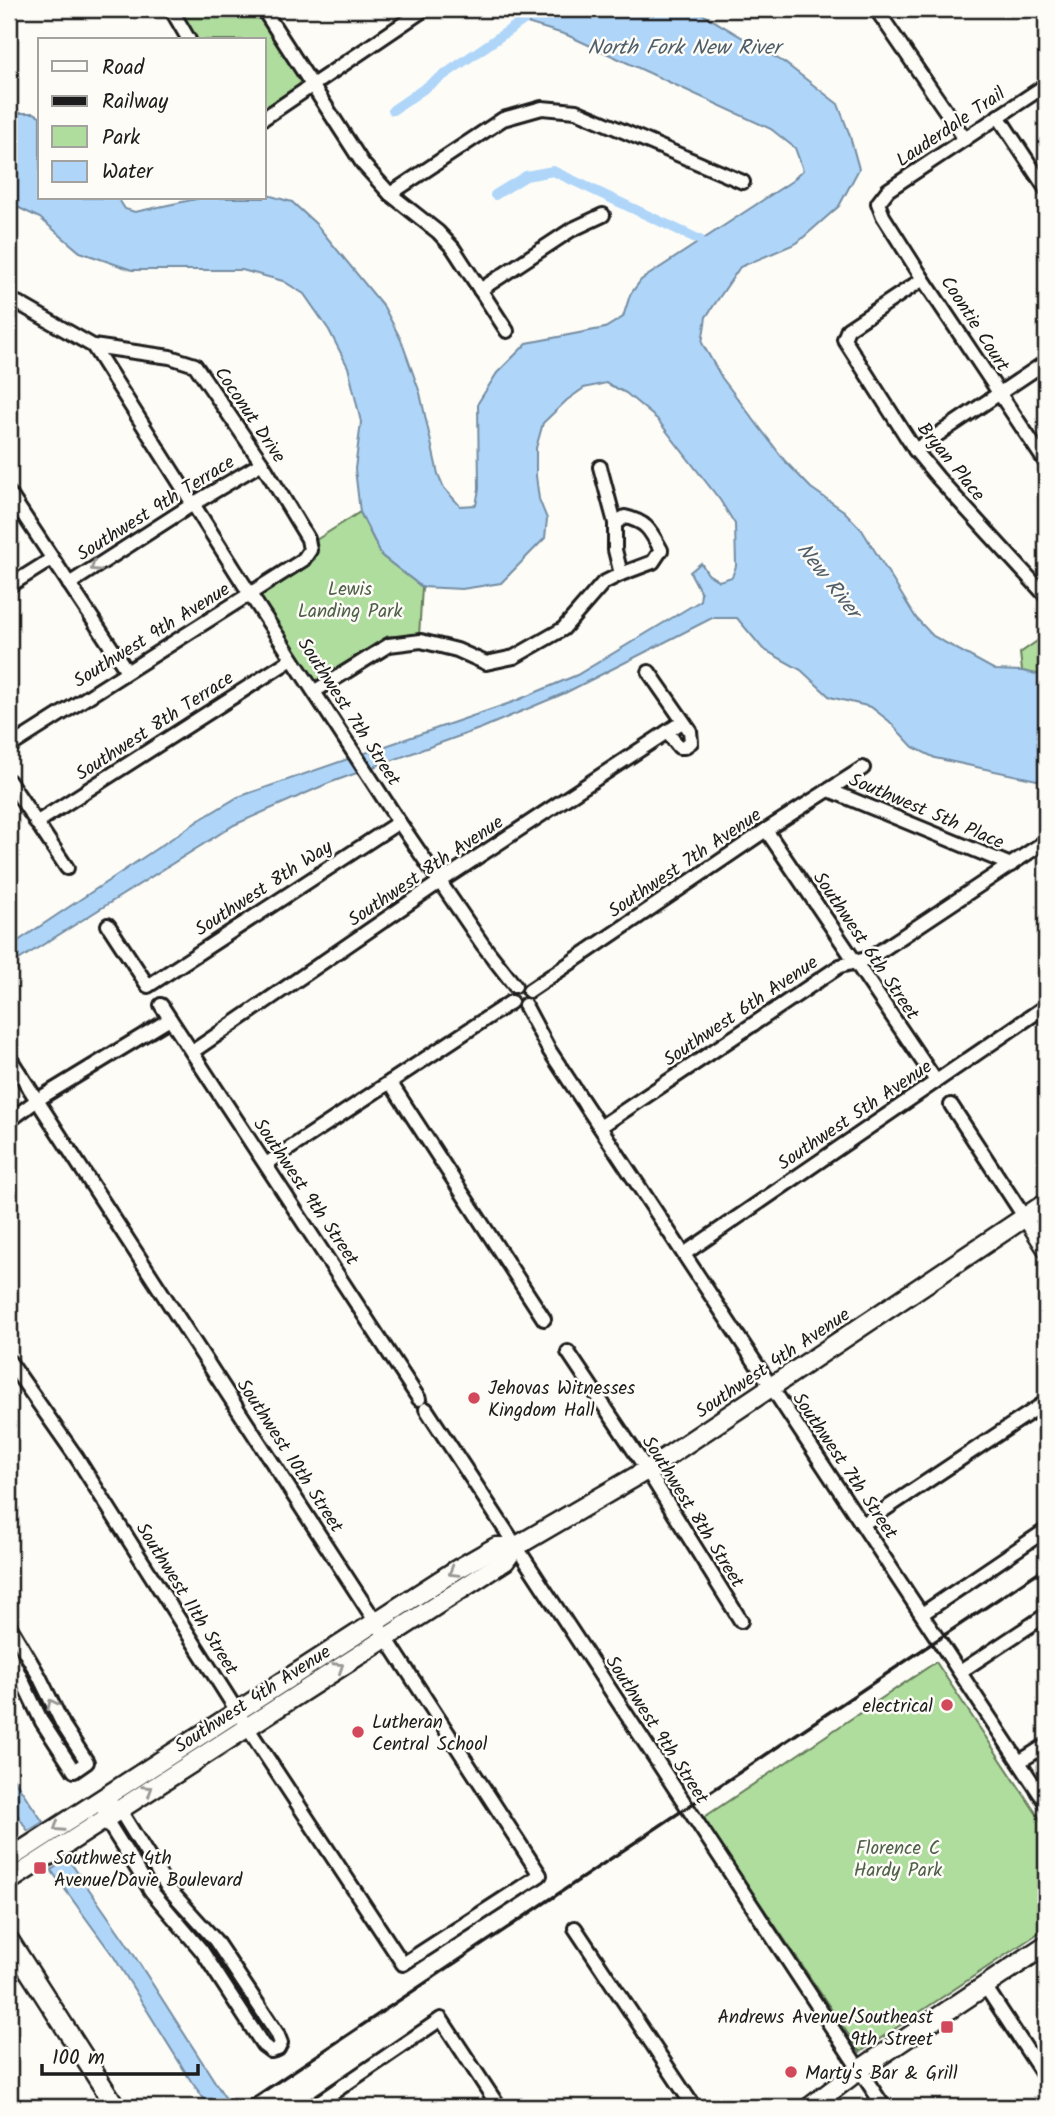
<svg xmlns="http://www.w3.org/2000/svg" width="1055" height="2116" font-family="Kalam,sans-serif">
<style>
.green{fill:#afdd9d;stroke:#667c5c;stroke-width:2}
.water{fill:#afd6f9;stroke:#748ca1;stroke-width:2}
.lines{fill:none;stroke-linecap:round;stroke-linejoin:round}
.canal{stroke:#afd6f9;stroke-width:10}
.minor-casing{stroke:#1c1c1c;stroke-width:18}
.tertiary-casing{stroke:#1c1c1c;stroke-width:19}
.secondary-casing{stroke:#1c1c1c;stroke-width:23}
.minor{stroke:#fdfcf7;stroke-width:12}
.tertiary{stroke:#fdfcf7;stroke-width:14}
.secondary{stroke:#fdfcf7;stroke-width:18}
.rail{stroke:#1c1c1c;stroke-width:3.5}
.oneway{stroke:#989794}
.poi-dot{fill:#d1495b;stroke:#fdfcf7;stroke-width:2.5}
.labels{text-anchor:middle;stroke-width:5;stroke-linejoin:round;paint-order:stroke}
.street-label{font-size:19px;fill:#1c1c1c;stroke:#fdfcf7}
.park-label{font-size:19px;fill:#4f6049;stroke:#fdfcf7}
.poi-label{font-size:19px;fill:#1c1c1c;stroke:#fdfcf7;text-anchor:start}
.water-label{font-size:21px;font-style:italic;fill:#4f5d69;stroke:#fdfcf7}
</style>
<rect width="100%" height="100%" fill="#fdfcf7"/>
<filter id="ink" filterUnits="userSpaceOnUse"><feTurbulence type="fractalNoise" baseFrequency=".0143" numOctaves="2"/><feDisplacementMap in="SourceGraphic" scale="14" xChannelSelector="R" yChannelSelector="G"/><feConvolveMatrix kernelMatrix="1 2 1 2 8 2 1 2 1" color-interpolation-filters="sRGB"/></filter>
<g filter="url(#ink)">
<g class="green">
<path d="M177,9H259L303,81L299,90L264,113V40H198Z"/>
<path d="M360,512L382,556L422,587L419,636H388L315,685L257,597L315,559L316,540Z"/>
<path d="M1046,635V676L1022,671L1020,653Z"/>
<path d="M936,1662L1046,1828V1928L860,2052L703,1818Z"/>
</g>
<g class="water">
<path d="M480,9H694L785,63L838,104L849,133L859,169L839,206L797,243L740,267L706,317L702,343L722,378L785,461L811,488L844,511L862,530L916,618L933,636L995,670L1022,671L1046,676V782L935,758L913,747L889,721L871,707L830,697L801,670L763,649L737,618H712L565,693L482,728L329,783L234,825L9,966V947L201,819L238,797L513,702L577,675L700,601L701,593L690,572L701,563L708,574L719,581L732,577L736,566L735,524L720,500L657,419L626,393L606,383L584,388L567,400L543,423L536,448V476L539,499L547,519L545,538L501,583L462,589L422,587L382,556L360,512L355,469L361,422L348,367L329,330L304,294L283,281L242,270H132L80,252L40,218L9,203V113H34L40,116V198H118L125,209L135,212L201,198H264V194L292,202L316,224L384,307L401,340L420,393L438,474L444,488L460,506L476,505L479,489L478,403L497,373L527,343L605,328L623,317L630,295L641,280L792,181L803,170L795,148L771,129L567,35Z"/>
<path d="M9,1772L43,1822L28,1831L9,1802Z"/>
<path d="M68,1859L125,1941L231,2107H210L191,2081L114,1957L51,1870Z"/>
</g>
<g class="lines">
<g class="canal">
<path d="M393,110L540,9"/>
<path d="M495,195L526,176L553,171L700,240"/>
</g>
<defs>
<g id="minor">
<path d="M171,9L189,40"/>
<path d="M263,9L363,164L390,194L438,232L453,248L507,331"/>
<path d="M876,9L965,139"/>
<path d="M1046,85L888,190L878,203L883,216L923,279L1046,463"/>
<path d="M998,116L1046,189"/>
<path d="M264,118L425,9"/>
<path d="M390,194L503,119L542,108L576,111L743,182"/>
<path d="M923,279L848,329L844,339L915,450L938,478L1046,596"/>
<path d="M480,290L571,230L603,215"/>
<path d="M9,301L18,303L93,346L170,357L195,365L262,463L308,539L310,550L303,560L9,747"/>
<path d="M93,346L250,594L399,822L483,945L515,986"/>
<path d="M915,450L1046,362"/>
<path d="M600,467L615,523"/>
<path d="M9,493L127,671"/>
<path d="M625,517C647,522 650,530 661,550L653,562L621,574L615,550V523Z"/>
<path d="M69,584L193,504L262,463"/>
<path d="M9,586L52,559"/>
<path d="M649,672L690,731L691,742L684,747H679L667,732"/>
<path d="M315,691L389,645L421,641L457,650L486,663L514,657L563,629L603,583L621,574"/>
<path d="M9,781L67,868"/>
<path d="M829,790L1011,865"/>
<path d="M36,823L292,659"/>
<path d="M766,830L936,1081"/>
<path d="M108,925L148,986L399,822"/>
<path d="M529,991L766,830L863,768"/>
<path d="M161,1005L419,1399"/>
<path d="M525,1005L549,1050L1046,1803"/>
<path d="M192,1052L441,881L682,722"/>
<path d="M9,1057L540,1875L403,1964L247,1727L77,1458L9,1361"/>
<path d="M390,1082L544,1319"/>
<path d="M951,1105L1025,1218"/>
<path d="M9,1121L37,1100L170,1019"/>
<path d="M600,1127L840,966L870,958L1046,841"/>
<path d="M266,1164L511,1002"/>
<path d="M684,1254L1046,1006"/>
<path d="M568,1352L647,1470L741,1621"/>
<path d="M426,1409L884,2107"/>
<path d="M863,1524L1046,1402"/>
<path d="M922,1614L1046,1530"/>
<path d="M9,1625L39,1676L63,1725L87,1762L74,1771L42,1722L9,1653"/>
<path d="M960,1672L1046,1615"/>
<path d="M1019,1762L1046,1745"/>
<path d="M102,1798L119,1809L168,1888L215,1940L277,2033L281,2043L278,2049L271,2051L263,2045L202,1951L151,1891L105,1818Z"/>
<path d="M575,1928L694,2107"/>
<path d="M985,1986L1046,2079"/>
<path d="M312,2107L441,2019L499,2107"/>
</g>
<path id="tertiary" d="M1025,1218L1046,1251"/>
<g id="secondary">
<path d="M9,1859L456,1570L496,1547H515"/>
<path d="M9,1881L505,1561L515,1547L647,1470L1046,1203"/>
<path d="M9,1940L116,2107"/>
<path d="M810,2107L859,2070L1046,1945"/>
</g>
</defs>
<use href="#minor" class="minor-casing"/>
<use href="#tertiary" class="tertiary-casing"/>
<use href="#secondary" class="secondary-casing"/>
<use href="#minor" class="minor"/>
<use href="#tertiary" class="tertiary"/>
<use href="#secondary" class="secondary"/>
<path class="rail" d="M240,2107L1046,1567"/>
</g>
<defs><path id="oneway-chevron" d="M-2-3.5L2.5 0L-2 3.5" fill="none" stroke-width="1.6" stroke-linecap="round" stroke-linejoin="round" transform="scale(1.75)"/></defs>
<g class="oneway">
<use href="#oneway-chevron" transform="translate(95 567) rotate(147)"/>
<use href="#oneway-chevron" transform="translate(453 1572) rotate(149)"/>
<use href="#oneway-chevron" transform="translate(339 1667) rotate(-33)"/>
<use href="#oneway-chevron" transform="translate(52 1704) rotate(-116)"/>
<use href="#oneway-chevron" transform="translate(148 1790) rotate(-33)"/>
<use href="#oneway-chevron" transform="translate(58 1827) rotate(147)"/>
</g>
</g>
<g class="poi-dot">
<circle cx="474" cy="1398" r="7"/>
<circle cx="947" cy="1705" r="7"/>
<circle cx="358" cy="1732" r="7"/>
<rect x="33" y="1861" width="14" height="14" rx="3.5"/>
<rect x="940" y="2020" width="14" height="14" rx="3.5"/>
<circle cx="791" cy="2072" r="7"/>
</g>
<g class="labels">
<g class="street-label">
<text transform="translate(950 126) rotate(-34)" y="7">Lauderdale Trail</text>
<text transform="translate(976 323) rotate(57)" y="7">Coontie Court</text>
<text transform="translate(251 414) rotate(56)" y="7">Coconut Drive</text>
<text transform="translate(952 461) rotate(51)" y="7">Bryan Place</text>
<text transform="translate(155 507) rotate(-32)" y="7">Southwest 9th Terrace</text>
<text transform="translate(151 634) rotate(-32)" y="7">Southwest 9th Avenue</text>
<text transform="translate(350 711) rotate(57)" y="7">Southwest 7th Street</text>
<text transform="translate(154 725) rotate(-33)" y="7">Southwest 8th Terrace</text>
<text transform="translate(927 810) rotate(23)" y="7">Southwest 5th Place</text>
<text transform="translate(684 862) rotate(-34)" y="7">Southwest 7th Avenue</text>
<text transform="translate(425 870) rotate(-34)" y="7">Southwest 8th Avenue</text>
<text transform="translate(263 887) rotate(-33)" y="7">Southwest 8th Way</text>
<text transform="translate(867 945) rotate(56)" y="7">Southwest 6th Street</text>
<text transform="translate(740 1010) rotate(-34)" y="7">Southwest 6th Avenue</text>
<text transform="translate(854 1114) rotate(-34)" y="7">Southwest 5th Avenue</text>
<text transform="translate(307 1191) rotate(56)" y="7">Southwest 9th Street</text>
<text transform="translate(772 1362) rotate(-34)" y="7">Southwest 4th Avenue</text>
<text transform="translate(291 1455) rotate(57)" y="7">Southwest 10th Street</text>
<text transform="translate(846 1465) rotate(56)" y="7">Southwest 7th Street</text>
<text transform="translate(694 1511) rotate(58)" y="7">Southwest 8th Street</text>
<text transform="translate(188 1598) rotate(58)" y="7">Southwest 11th Street</text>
<text transform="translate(252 1698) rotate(-33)" y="7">Southwest 4th Avenue</text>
<text transform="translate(658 1729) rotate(57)" y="7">Southwest 9th Street</text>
</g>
<g class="park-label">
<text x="350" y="595">Lewis<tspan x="350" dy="22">Landing Park</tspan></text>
<text x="898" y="1854">Florence C<tspan x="898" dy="22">Hardy Park</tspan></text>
</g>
<g class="poi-label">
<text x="488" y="1394">Jehovas Witnesses<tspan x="488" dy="22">Kingdom Hall</tspan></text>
<text x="933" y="1712" text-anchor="end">electrical</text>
<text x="372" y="1728">Lutheran<tspan x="372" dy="22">Central School</tspan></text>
<text x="54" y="1864">Southwest 4th<tspan x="54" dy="22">Avenue/Davie Boulevard</tspan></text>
<text x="933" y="2023" text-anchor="end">Andrews Avenue/Southeast<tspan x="933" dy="22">9th Street</tspan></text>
<text x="805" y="2079">Marty's Bar &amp; Grill</text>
</g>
<g class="water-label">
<text x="684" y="54">North Fork New River</text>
<text transform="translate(829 580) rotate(52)" y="7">New River</text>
</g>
</g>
<rect width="1055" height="2116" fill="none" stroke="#fdfcf7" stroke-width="35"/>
<rect x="18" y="18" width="1020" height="2081" fill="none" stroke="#1c1c1c" stroke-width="2.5" filter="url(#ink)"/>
<rect x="38" y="38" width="228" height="161" fill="#fdfcf7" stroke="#a3a29f" stroke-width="2"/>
<rect x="52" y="61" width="35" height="10" fill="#fdfcf7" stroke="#a3a29f" stroke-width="2"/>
<text x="102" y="74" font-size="21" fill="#1c1c1c">Road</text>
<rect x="52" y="96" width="35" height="10" fill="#1c1c1c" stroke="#a3a29f" stroke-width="2"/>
<text x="102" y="108" font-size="21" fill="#1c1c1c">Railway</text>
<rect x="52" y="126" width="35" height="21" fill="#afdd9d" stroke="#a3a29f" stroke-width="2"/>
<text x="102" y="144" font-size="21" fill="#1c1c1c">Park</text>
<rect x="52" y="161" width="35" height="21" fill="#afd6f9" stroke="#a3a29f" stroke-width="2"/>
<text x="102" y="178" font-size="21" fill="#1c1c1c">Water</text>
<path d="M42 2064v10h156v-10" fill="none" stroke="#1c1c1c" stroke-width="3.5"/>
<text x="52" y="2064" font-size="21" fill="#1c1c1c" stroke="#fdfcf7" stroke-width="5" paint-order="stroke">100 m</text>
</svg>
